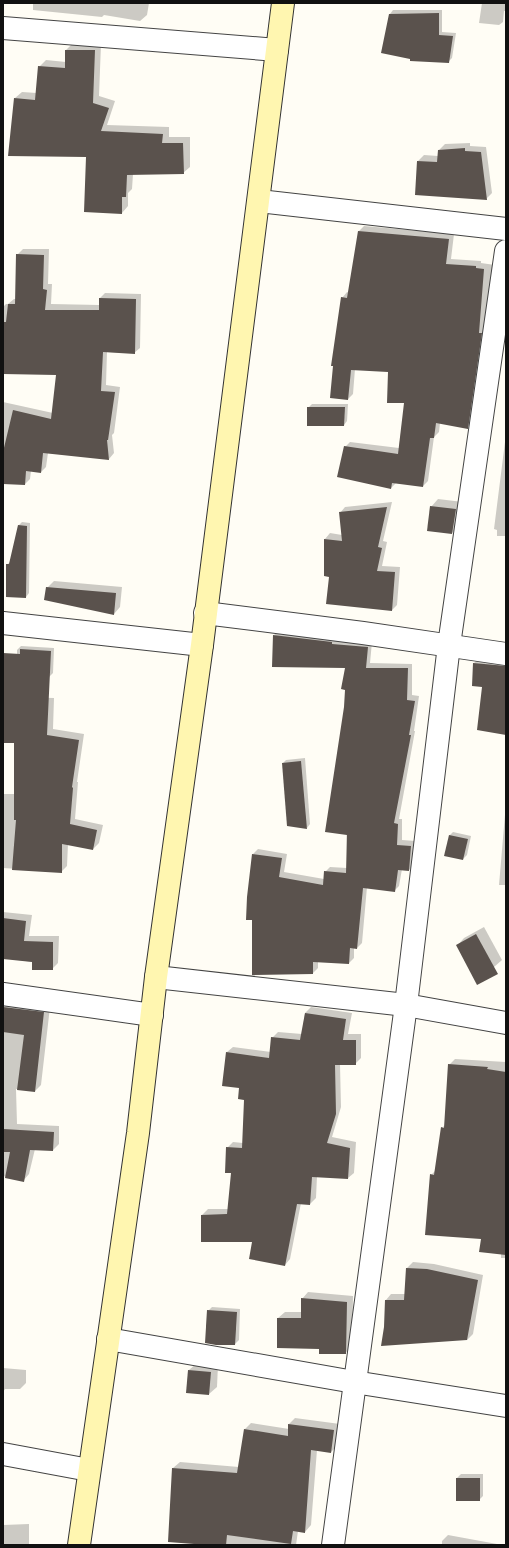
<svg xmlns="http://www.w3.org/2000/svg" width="509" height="1548" font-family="Literata,serif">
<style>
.shadow{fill:#0003}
.building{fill:#5a524d}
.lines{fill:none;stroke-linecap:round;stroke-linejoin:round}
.minor-casing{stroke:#444;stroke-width:24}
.tertiary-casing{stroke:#444;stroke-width:24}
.secondary-casing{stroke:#333;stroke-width:24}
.minor{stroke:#fff;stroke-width:22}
.tertiary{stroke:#fff;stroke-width:22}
.secondary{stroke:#fff6b0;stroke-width:22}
</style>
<rect width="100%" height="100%" fill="#fffdf5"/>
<g class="shadow">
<path d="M33,3H149L147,15L140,21L104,15L102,17L33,10Z"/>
<path d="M482,3H506V11H504L503,22L499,25L479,23Z"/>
<path d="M393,10H442V32L456,33L452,58L448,62L390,14Z"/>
<path d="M73,43L101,44L99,96L115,101L107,125L169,127V137H190V167L183,173L133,174L132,189L128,193V206L122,213L87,156L15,98L22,92L37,93L39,67L46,60L66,62V50Z"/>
<path d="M470,143V146L486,147L492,193L486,199L418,161L424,155L438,156L439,150L445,144Z"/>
<path d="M364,226L454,234L451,259L481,261V263L495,265L473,422L467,427L440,423L439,432L434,437L428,481L423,486L396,483L391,488L345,447L350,442L399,448L405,402L389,371L355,369L353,394L348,399L342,298L347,292L349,293L359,231Z"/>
<path d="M23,249H49L48,284H52L51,304L100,305V298L105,293L141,294L140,348L134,353L107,352L106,385L120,387L114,433L112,435L114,453L109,459L48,453L46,467L41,472L31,471L30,479L25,484L3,483V402L53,413L57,374L3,337V307L6,304H8L14,299H16L17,255Z"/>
<path d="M312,404H348L347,421L344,425L308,408Z"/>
<path d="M506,434V536H497V530L494,529Z"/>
<path d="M438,499L463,502L460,525L452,533L431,507Z"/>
<path d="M392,502L383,541L387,542L382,566L400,567L397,605L392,610L330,576L325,575V539L330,533L342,535L340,513L345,507Z"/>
<path d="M22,522L30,523L29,593L26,597L7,565L11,561L19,525Z"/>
<path d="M54,581L122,587L120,607L114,614L47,588Z"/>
<path d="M279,630L372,642L370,663L412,664V695L419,696L414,731H415L399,819H402V840L416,841L414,865L409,870L402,869L399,886L394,891L367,887L362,943L357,948H354V958L349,963L318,961V968L313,973L253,854L258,849L287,854L284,872L324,879L325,872L330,867L347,868L345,707L346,667L274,635Z"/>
<path d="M21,646L54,648L53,673L49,677L17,672V650Z"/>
<path d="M480,657L506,660V734L474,663Z"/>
<path d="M22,697L54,698L53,729L84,734L77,782H78L75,819L103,825L99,843L93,849L68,844L67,866L61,872L3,868V794H14Z"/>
<path d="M305,758L310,824L307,828L283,763L286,760Z"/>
<path d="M506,803V885H499Z"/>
<path d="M453,832L471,836L467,855L463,859L449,836Z"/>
<path d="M3,912L32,915L29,936H59L58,963L52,969L33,962L3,958Z"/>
<path d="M484,927L502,960L494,967L474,977L457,946L464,938Z"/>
<path d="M3,998L50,1007L41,1085L35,1091L16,1089L17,1124L59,1126V1144L53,1150L35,1149L29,1174L23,1181L3,1176Z"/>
<path d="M311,1007L352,1013L348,1034H361V1058L355,1064H340L341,1107L332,1137L356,1142L354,1173L348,1178L317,1176L316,1198L310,1204L301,1203L290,1259L285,1265L253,1241H202V1215L208,1209H228L232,1172L227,1148L233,1142L243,1143L245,1099L227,1052L233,1047L271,1052L272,1038L278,1032L302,1034L305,1013Z"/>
<path d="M455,1059L506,1062V1258H501V1253L482,1238L431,1175L436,1170L442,1128L445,1125L449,1065Z"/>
<path d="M413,1262L434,1264L483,1275L473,1334L467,1340L385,1328L386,1300L391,1294H406L407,1268Z"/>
<path d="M308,1292L353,1296L352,1347L345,1353L320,1348L278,1318L285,1312H302V1299Z"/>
<path d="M212,1307L240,1309L239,1340L235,1344L208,1311Z"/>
<path d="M197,1363L218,1365L217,1387L209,1394L189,1370Z"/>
<path d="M3,1368L26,1370V1383L20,1389H5L3,1392Z"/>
<path d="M295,1418L340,1424L337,1446L331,1452L317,1450L311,1525L305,1532L298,1531L296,1545H197L173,1468L180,1462L239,1467L245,1429L251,1423L289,1429V1424Z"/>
<path d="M461,1474H483V1496L479,1500L457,1478Z"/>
<path d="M29,1524V1545H3V1525Z"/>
<path d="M448,1535L497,1544V1545H442V1541Z"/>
</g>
<g class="building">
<path d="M439,13V35L453,36L449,63L410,61V59L381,53L389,14Z"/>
<path d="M65,50H95L93,103L109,108L101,131L163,134L162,143H183L184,174L127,175L126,197H122V214L84,212L86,157L8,156L14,98L35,100L38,66L65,68Z"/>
<path d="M465,148V151L481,152L487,200L415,195L417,161L437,162L438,150Z"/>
<path d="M358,231L449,239L446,264L476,266V268L484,269L479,333H482L468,429L436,423L434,438H430L423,487L392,483L391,489L337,477L344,446L398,454L404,403H387L388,372L351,370L348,400L330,398L333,366H331L341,297L347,298Z"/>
<path d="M16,254L44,255L43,289L47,290L45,310H99V298L136,299L135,354L103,352L101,391L115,392L108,440H107L109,460L43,453L41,473L26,471L25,485L3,484V452L13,410L51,419L56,375L3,374V322H6L8,304H15Z"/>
<path d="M307,407H345L344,426H307Z"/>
<path d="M430,506L456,509L452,534L427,531Z"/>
<path d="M387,507L378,547L382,548L377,571L395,572L392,611L326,604L329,577L324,576V539L342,541L339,512Z"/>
<path d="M18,525L27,526L26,598L6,597V564H9Z"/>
<path d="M46,587L116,593L114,615L44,600Z"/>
<path d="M273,635L332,642V644L368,647L366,668H408L407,700L415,701L409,735H411L394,823L398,824L397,845L411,846L409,871L398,870L395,892L363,888L357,949L350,948L349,964L313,962V974L252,975V920H246L247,897L252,854L282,858L279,877L323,885L324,871L346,873L347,835L325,832L344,707L345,690L341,689L345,668L272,667Z"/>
<path d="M20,649L51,651L47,735L79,740L72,787L73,788L70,824L97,830L93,850L62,844V873L12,870L16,820H14V743H3V653L20,654Z"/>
<path d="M473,663L506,666V735L477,730L482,687L472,686Z"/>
<path d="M301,761L307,829L287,826L282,763Z"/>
<path d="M449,835L468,839L463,860L444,856Z"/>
<path d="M3,918L26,921L24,941L53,942V970H32V962L3,959Z"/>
<path d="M476,934L498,974L477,985L456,945Z"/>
<path d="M3,1007L44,1012L35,1092L17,1090L24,1035L3,1032Z"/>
<path d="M305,1013L346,1019L343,1040H356V1065H335L336,1114L327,1143L350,1148L348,1179L312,1177L310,1205L297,1204L285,1266L249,1259L252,1242H201V1215L227,1214L231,1173H225L226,1147L242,1148L244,1100L238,1099L239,1088L222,1086L226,1052L269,1058L271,1037L300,1040Z"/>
<path d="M448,1064L488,1067L487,1069L506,1072V1255L479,1252L481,1239L425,1235L430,1174L434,1175L441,1127L444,1128Z"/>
<path d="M3,1129L54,1132L53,1151L30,1150L24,1182L5,1178L10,1152H3Z"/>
<path d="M406,1268L427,1269L478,1280L467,1340L381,1346L384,1327L385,1300H404Z"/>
<path d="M301,1298L347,1302L346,1354H319V1349L277,1348V1318H301Z"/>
<path d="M207,1310L237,1312L235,1345H216L205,1343Z"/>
<path d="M188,1370L211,1372L209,1395L186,1393Z"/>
<path d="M288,1424L334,1430L331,1453L311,1450L305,1533L293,1531L291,1544L227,1535L226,1545H194V1544L168,1542L172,1468L237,1473L244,1429L288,1436Z"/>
<rect x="456" y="1478" width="24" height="23"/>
</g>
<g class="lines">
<defs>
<g id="minor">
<path d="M3,28L277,50"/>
<path d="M259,201L506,229"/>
<path d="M205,613L363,633L506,654"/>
<path d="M3,623L202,645"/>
<path d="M156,977L406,1005L506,1023"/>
<path d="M3,994L152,1015"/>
<path d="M108,1339L354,1382L506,1406"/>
<path d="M333,1545L406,1005L449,645L506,251"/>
</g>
<path id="tertiary" d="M3,1454L89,1470"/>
<path id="secondary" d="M79,1545L138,1133L156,977L202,645L283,3"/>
</defs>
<use href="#minor" class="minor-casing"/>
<use href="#tertiary" class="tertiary-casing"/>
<use href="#secondary" class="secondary-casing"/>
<use href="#minor" class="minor"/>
<use href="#tertiary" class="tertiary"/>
<use href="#secondary" class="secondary"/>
</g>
<rect width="509" height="1548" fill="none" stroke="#111111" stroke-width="8"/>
</svg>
